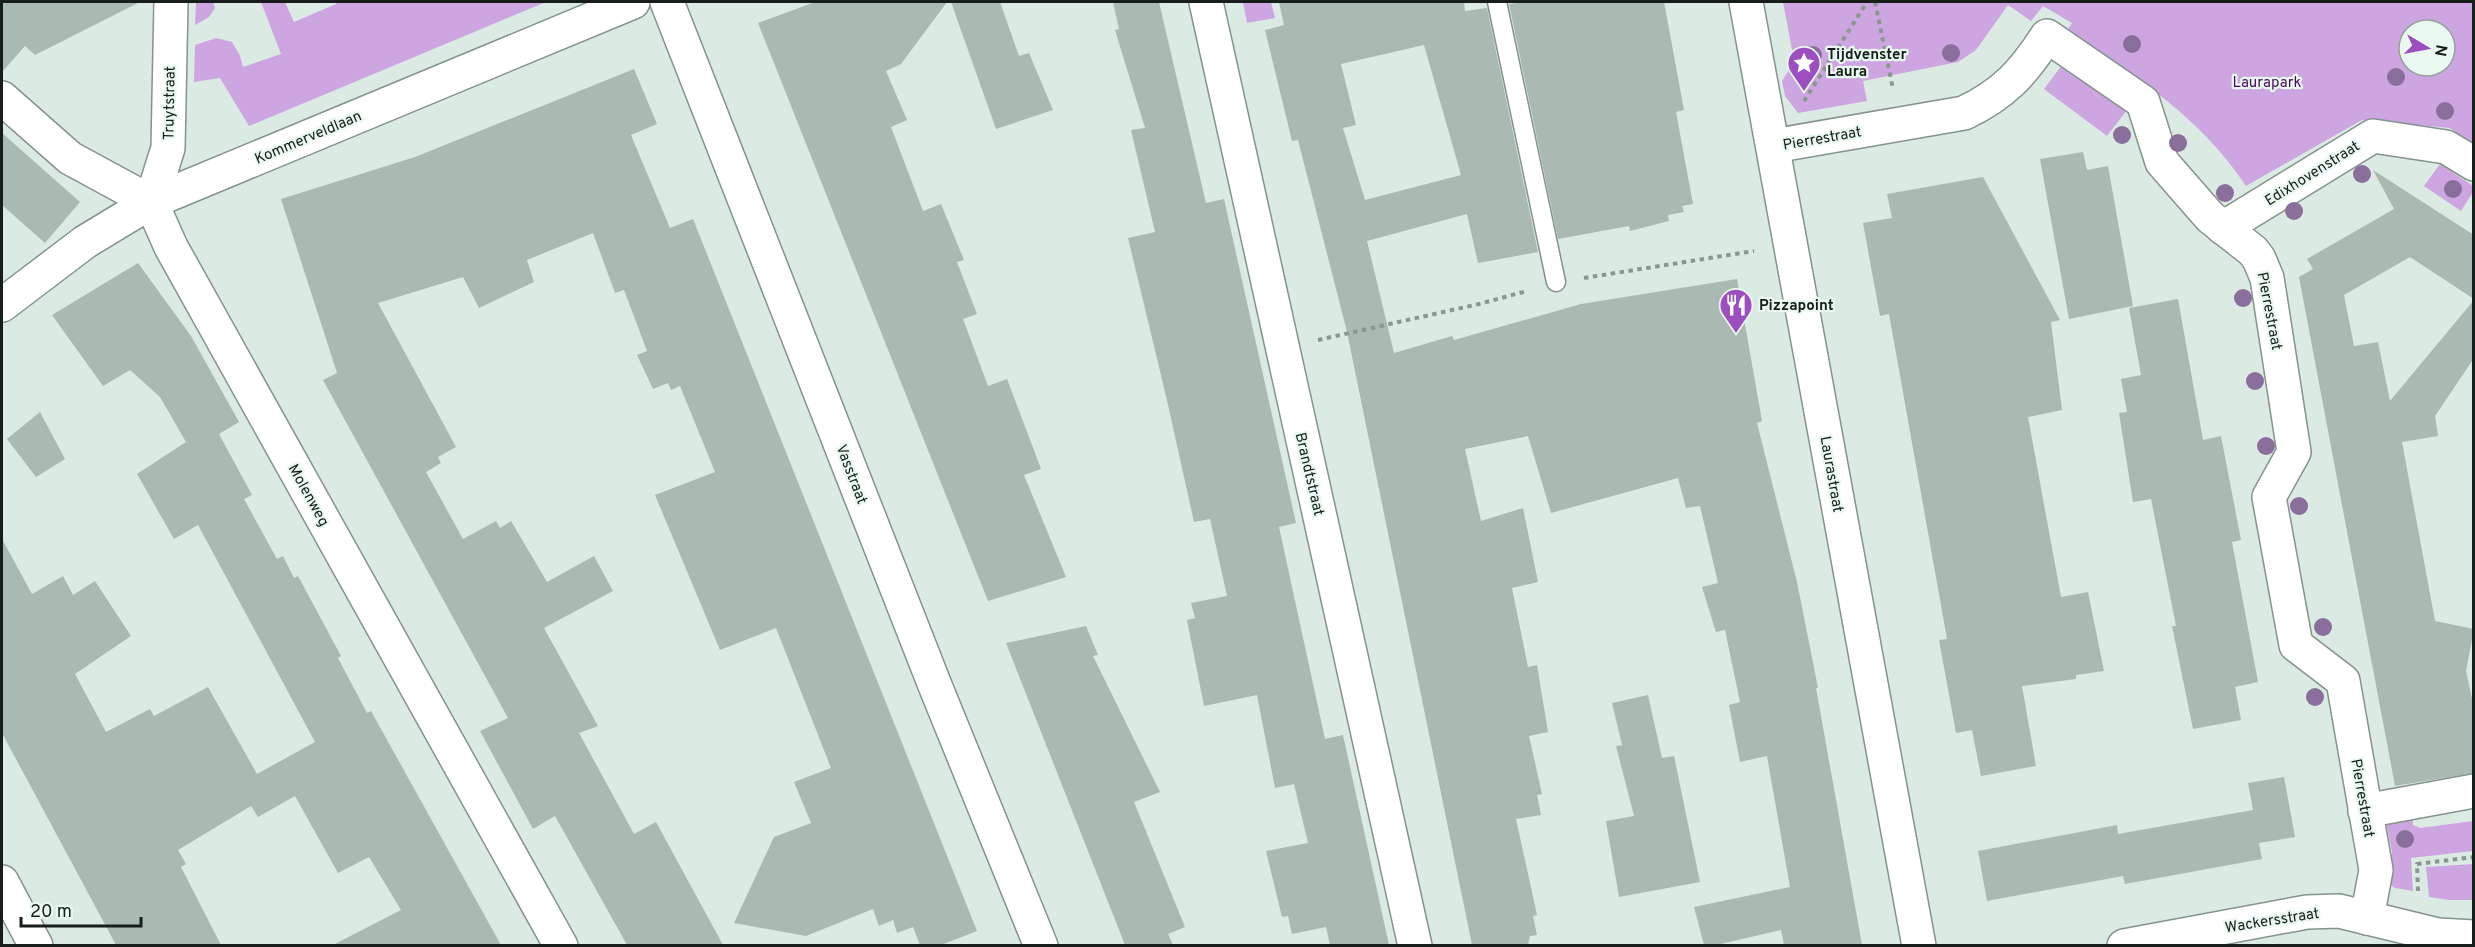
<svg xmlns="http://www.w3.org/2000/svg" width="2475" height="947" font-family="Overpass,sans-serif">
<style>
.green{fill:#cda6e1;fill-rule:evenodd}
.building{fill:#aab9b1;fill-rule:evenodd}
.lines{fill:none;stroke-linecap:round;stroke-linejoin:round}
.lane-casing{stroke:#84938c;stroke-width:21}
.street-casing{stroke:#84938c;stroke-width:36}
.path{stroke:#8a9690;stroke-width:4;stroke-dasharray:4.5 4.5;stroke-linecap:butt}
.lane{stroke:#fff;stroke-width:18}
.street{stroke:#fff;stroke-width:33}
.tree{fill:#8a6e9c}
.labels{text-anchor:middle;stroke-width:4.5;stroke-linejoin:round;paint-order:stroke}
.poi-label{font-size:15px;font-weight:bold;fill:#171d1a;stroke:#e9f9f0;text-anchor:start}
.park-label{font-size:15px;fill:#480761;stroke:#e9f9f0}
.street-label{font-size:15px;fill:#171d1a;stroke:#e9f9f0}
</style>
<rect width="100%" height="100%" fill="#dbebe3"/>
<g class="green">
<path d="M196,2H213L215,8L209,17L195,25Z"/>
<path d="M261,2H285L294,22L336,4V2H546L249,126L220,78L194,82L195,45L216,38L232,42L240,56L243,67L281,54Z"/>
<path d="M1243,2H1271L1275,18L1247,23Z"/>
<path d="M1783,2H2473V144L2450,128L2362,120L2246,186C2200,116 2135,77 2068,29L2072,23L2043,6L2031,21L2008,5L1976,50L1958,62L1863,81L1867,101L1798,113L1785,96L1782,81L1791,67L1795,66ZM2409,30H2445V66H2409Z"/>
<path d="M2062,65L2127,110L2107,136L2044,89Z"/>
<path d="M2440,164L2473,186V192L2461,211L2424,186Z"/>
<path d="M2412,813L2413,825L2420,828L2473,821V851L2411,858L2413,891L2395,888L2389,884L2392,852L2385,818Z"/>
<path d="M2473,864V900H2450L2429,897L2426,867Z"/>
</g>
<g class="building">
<path d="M2,2H140L35,55L25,46L2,72Z"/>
<path d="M815,2H947L901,64L886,71L907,120L891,127L923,211L941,204L964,260L957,262L977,314L963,319L988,386L1007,379L1041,469L1024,475L1066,577L988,601L758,23Z"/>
<path d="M951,2H1000L1019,56L1029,53L1053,110L996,129Z"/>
<path d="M1113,2H1159L1206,203L1224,199L1296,523L1279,527L1325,739L1343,735L1389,945H1330L1326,927L1292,934L1288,916L1282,917L1266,851L1308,843L1294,784L1275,788L1257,695L1204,706L1187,620L1195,618L1191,603L1227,596L1210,519L1194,522L1166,396L1128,238L1155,232L1131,130L1145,128L1115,30L1119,29Z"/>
<path d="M1279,2H1464L1465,11L1487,8L1538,252L1478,263L1467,214L1367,241L1394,353L1452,336L1454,340L1581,304L1737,279L1762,421L1757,423L1797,582L1818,688H1816L1862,945H1784L1781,930L1716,945H1704L1694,907L1790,887L1767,756L1740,762L1729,705L1740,702L1725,630L1716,632L1702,587L1718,583L1700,506L1686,508L1678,478L1551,513L1528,436L1465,449L1481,521L1523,508L1538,582L1512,588L1528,667L1537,665L1548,732L1529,736L1542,794L1537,795L1541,815L1516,819L1537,915L1533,916L1537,935L1530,936L1528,945H1472L1347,332L1298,140L1292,141L1265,30L1284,25ZM1424,45L1461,175L1365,200L1343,128L1356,125L1341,64Z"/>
<path d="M1525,2H1664L1684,110L1676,112L1693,204L1682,206L1684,212L1668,215L1669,221L1630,231L1629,226L1558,239L1509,4Z"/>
<path d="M634,69L657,124L631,135L670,228L693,219L977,931L941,945H920L913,927L897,933L893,920L879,926L873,909L806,936L734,923L774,837L811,823L794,782L831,768L776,628L720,650L655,495L715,472L680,386L671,390L668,383L653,389L637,355L647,351L624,290L615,293L593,233L527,260L534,282L479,308L463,277L378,303L456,447L438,457L441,463L426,472L463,539L496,521L500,528L511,521L547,582L594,556L613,591L544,628L598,726L579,733L634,834L656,822L723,945H627L555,816L533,829L480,731L508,718L323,380L337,373L281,199L415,157Z"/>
<path d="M2,133L80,202L45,243L2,205Z"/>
<path d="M2083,152L2087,170L2108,166L2133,306L2069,319L2040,159Z"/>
<path d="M2373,170L2474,235V299L2410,257L2344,295L2354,346L2378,342L2390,401L2474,300V358L2435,416L2438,436L2402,442L2435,621L2474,629L2466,671L2474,708V773L2395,786L2299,277L2313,269L2307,259L2394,209Z"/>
<path d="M1983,177L2060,320L2051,322L2062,410L2028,417L2061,597L2088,592L2104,671L2076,675V679L2022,686L2036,766L1981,776L1972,730L1956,733L1939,640L1947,639L1889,314L1880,316L1863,223L1892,218L1887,194Z"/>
<path d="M138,263L191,336L239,422L219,434L252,495L244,499L277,559L283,556L294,578L298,576L341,656L338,658L367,713L371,711L501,945H333L401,910L369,857L338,873L295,796L258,817L251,806L178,850L186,864L181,867L221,945H116L2,733V539L32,594L63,576L73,595L95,581L131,636L75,674L106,732L150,709L154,716L208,687L257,774L315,742L198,525L174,539L137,474L186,442L160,397L130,370L103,386L52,315Z"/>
<path d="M2178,299L2203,440L2221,436L2241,540L2232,542L2258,682L2235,687L2241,720L2193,729L2172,626H2176L2151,499L2133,502L2119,413L2127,412L2121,379L2141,375L2129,308Z"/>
<path d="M40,412L65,459L36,477L7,439Z"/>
<path d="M1086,626L1098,655L1093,656L1160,792L1134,802L1185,927L1168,934L1173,945H1125L1006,643Z"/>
<path d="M1648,695L1662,758L1674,756L1700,882L1619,897L1606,821L1634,816L1616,746L1622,745L1612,703Z"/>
<path d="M2284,777L2295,837L2259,843L2262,859L2125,884L2123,876L1987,901L1978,851L2117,825L2118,834L2253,810L2248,783Z"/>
</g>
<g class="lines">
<defs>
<path id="lane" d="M1497,2L1556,282"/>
<g id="street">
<path d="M667,2L934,683L1041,946"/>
<path d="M1206,2L1415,946"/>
<path d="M1746,2L1919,946"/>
<path d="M2,98L70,158L151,202L171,247L561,946"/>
<path d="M1773,146L1964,113C2004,94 2023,73 2047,36L2143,102L2162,162L2210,217L2253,251L2259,259L2267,278L2294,452L2269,497L2296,645L2343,681L2376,870L2367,918"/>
<path d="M151,202L168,148L171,2"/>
<path d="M2223,228L2373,136L2446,147L2474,164"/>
<path d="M2,305L85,242L151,202L633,2"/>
<path d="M2365,811L2474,791"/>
<path d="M2,882L36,946"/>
<path d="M2124,946L2307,912L2339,911L2438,935L2474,937"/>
</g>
</defs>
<use href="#lane" class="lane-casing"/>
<use href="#street" class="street-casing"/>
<g class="path">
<path d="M1875,2L1893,89"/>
<path d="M1804,101L1867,2"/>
<path d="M1584,278L1754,251"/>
<path d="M1318,340L1479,304L1527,291"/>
<path d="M2418,891L2417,864L2474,857"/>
</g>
<use href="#lane" class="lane"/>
<use href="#street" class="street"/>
</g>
<g class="tree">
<circle cx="2132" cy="44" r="9"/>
<circle cx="1951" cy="53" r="9"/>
<circle cx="1813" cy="55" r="9"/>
<circle cx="2396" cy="77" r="9"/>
<circle cx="2445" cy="111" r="9"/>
<circle cx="2122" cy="135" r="9"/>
<circle cx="2178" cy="143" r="9"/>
<circle cx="2362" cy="174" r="9"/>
<circle cx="2453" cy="189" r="9"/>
<circle cx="2225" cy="193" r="9"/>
<circle cx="2294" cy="211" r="9"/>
<circle cx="2243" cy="298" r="9"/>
<circle cx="2255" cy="381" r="9"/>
<circle cx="2266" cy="446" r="9"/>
<circle cx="2299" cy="506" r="9"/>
<circle cx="2323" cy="627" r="9"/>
<circle cx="2315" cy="697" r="9"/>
<circle cx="2405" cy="839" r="9"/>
</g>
<defs>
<symbol id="sight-pin" viewBox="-11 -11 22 30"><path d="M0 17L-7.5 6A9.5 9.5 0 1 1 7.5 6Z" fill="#9d4fc1" stroke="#e9f9f0"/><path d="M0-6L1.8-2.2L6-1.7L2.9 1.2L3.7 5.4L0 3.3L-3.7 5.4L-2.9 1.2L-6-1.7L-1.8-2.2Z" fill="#fff"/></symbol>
<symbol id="restaurant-pin" viewBox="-11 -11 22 30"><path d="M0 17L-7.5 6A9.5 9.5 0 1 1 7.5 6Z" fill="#9d4fc1" stroke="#e9f9f0"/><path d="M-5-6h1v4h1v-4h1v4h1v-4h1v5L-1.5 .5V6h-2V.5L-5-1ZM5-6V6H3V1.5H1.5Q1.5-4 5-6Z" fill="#fff"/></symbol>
</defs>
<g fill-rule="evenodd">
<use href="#sight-pin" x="1785" y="44" width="38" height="52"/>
<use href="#restaurant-pin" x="1717" y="286" width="38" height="52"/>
</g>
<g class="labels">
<g class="poi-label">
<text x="1827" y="59">Tijdvenster<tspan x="1827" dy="17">Laura</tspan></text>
<text x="1759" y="310">Pizzapoint</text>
</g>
<g class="park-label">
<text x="2267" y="87">Laurapark</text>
</g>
<g class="street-label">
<text transform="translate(169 103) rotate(-89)" y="5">Truytstraat</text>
<text transform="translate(308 137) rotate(-23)" y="5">Kommerveldlaan</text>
<text transform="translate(1822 138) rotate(-10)" y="5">Pierrestraat</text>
<text transform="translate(2312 173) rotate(-32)" y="5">Edixhovenstraat</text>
<text transform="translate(2270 311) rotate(79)" y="5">Pierrestraat</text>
<text transform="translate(852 474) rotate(69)" y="5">Vasstraat</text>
<text transform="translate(1310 474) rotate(77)" y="5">Brandtstraat</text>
<text transform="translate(1832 474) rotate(80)" y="5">Laurastraat</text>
<text transform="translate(309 495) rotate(61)" y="5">Molenweg</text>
<text transform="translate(2363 798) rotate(80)" y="5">Pierrestraat</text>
<text transform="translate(2272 920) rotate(-9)" y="5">Wackersstraat</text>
</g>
</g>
<rect width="2475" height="947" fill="none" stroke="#171d1a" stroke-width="6"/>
<g transform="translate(2427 48) rotate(100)"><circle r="28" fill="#e9f9f0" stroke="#95a19a" stroke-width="1.5"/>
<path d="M0-4.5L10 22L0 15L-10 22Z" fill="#9d4fc1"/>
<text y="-9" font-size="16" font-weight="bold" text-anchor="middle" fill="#171d1a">N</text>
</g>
<path d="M21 917v9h120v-9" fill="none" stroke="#171d1a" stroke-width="3"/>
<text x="30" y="917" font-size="18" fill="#171d1a" stroke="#e9f9f0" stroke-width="4.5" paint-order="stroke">20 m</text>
</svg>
